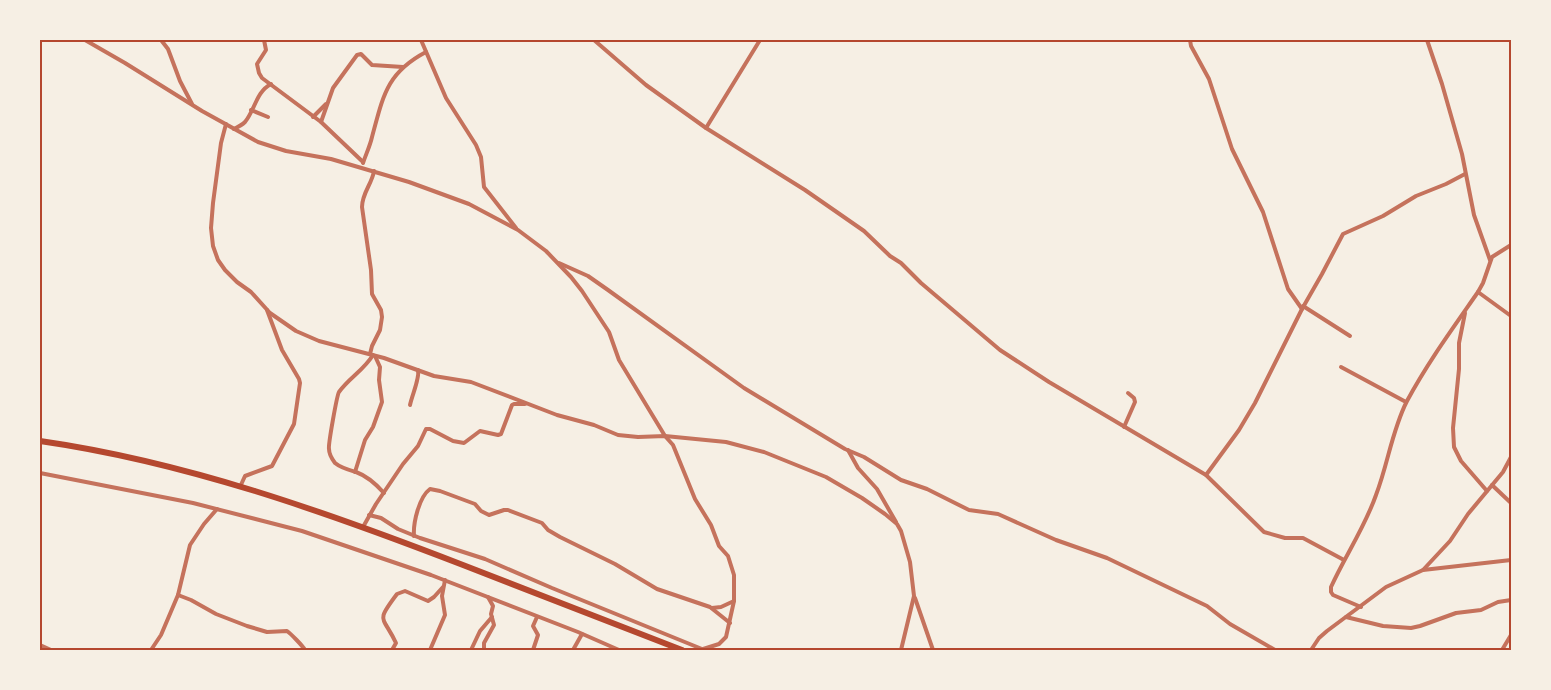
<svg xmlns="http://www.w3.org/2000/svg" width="1551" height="690" font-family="Poppins,sans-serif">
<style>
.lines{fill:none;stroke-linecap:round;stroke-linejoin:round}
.minor{stroke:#c5725c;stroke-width:4}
.trunk{stroke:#b5482f;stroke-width:6}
.neatline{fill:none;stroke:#b5482f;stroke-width:2}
</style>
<rect width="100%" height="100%" fill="#f6efe4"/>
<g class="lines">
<g class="minor">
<path d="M85,40L125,63L202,111L258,142L286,151L331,159L409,182L469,204L518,230L546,251L571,277L582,291L609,332L619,360L665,436L673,445L695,499L711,525L719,546L728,556L734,575V601L726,637L719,644L700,650"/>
<path d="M161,40L168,49L180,81L192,104"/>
<path d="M264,40L266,50L257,64L259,73L262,78L321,122L363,162"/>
<path d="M421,40L446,98L476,145L481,157L484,187L516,228"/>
<path d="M594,40L646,85L706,128L805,190L864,231L890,256L901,263L921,283L1000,350L1049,382L1206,475L1264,532L1285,538H1303L1344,560"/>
<path d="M1190,40L1191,46L1209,79L1232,149L1263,212L1288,289L1302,309"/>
<path d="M1427,40L1442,84L1462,154L1474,215L1490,260"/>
<path d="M251,110L268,117"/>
<path d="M313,117L326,104"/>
<path d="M321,122L333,88L357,55L361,54L372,65L403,67"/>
<path d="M226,124L221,143L213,203L211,228L213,246L218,260L225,270L237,282L251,292L270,313L296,331L319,341L384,358L434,376L471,382L557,415L594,425L618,435L638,437L665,436L726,442L764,452L826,477L862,498L885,514L897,524L901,531L910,562L914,596L901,650"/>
<path d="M706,128L760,40"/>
<path d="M234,129C238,127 242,125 245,122C255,110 256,92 271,84"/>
<path d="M363,163C366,154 370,146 372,137C383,97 386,73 426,52"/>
<path d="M559,263L588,276L608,290L744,388L845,449L864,457L901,480L927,489L969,510L998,514L1056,540L1107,558L1207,606L1230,624L1275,650"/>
<path d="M1478,292L1511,316"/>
<path d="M1303,306L1350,336"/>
<path d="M1465,313L1459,343V369L1453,428L1454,447L1461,461L1487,491"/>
<path d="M370,354L372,346L380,330L382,317L381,310L372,294L371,270L362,207C362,193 372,184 374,171"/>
<path d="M373,355C364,370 349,378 339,392C337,395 328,445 329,449C329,454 332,459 335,463C341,468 349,470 356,472C367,476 376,484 384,493"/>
<path d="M1341,367L1406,402"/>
<path d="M410,405C412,395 420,378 418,370"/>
<path d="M1124,427L1135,402L1134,398L1128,393"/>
<path d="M848,450L858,468L877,489L896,522"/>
<path d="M355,472L365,440L373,427L382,402L379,380L380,367L375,356"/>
<path d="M40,473L193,503L302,531L431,575L578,632L619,650"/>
<path d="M1206,475L1239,430L1255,403L1302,309L1322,274L1343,234L1383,216L1416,196L1446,184L1465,174"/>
<path d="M1492,485L1511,503"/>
<path d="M240,487L245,476L272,466L294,424L300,383L299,379L282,350L267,310"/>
<path d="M369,515L381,518L398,529L420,538L485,559L552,588L702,649"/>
<path d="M363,527L376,504L403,464L418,446L426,429H430L453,441L464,443L480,431L498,435L501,434L512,405L514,404H525"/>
<path d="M414,536C413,523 419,497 430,489L440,491L475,504L481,511L489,515L504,510H508L542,523L548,530L560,537L615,564L657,589L710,607L730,623"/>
<path d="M1423,570L1450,541L1468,514L1503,472L1511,457"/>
<path d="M178,595L191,600L216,614L247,626L267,632L287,631C291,634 302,645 305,650"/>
<path d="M915,598L933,650"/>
<path d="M1361,607L1333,595L1331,592V587C1345,556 1365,527 1376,495C1388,464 1392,430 1407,401C1428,362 1453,328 1478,292L1483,283L1492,257L1511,245"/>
<path d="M712,608L721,607L734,601"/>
<path d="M1346,617L1383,626L1411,628L1420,626L1456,613L1481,610L1498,602L1511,600"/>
<path d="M40,645L51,650"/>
<path d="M151,650L161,635L178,595L190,545L204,524L217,509"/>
<path d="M392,650L396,643C383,615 375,623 397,594L405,591L428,601L434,597L443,587"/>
<path d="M430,650L445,615L442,596L445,580"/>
<path d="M471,650L480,631L492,617"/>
<path d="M484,650V643L494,625L491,614L493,606L488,597"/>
<path d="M533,650L538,635L533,626L537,617"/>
<path d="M573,650L582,634"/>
<path d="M1311,650L1319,638L1327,631L1386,587L1423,570L1511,560"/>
<path d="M1502,650L1511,635"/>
</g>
<path class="trunk" d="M40,441C186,462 326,512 463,565C536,594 609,622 682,650"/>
</g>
<rect width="1551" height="690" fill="none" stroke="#f6efe4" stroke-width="82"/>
<rect x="41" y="41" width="1469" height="608" class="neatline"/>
</svg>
